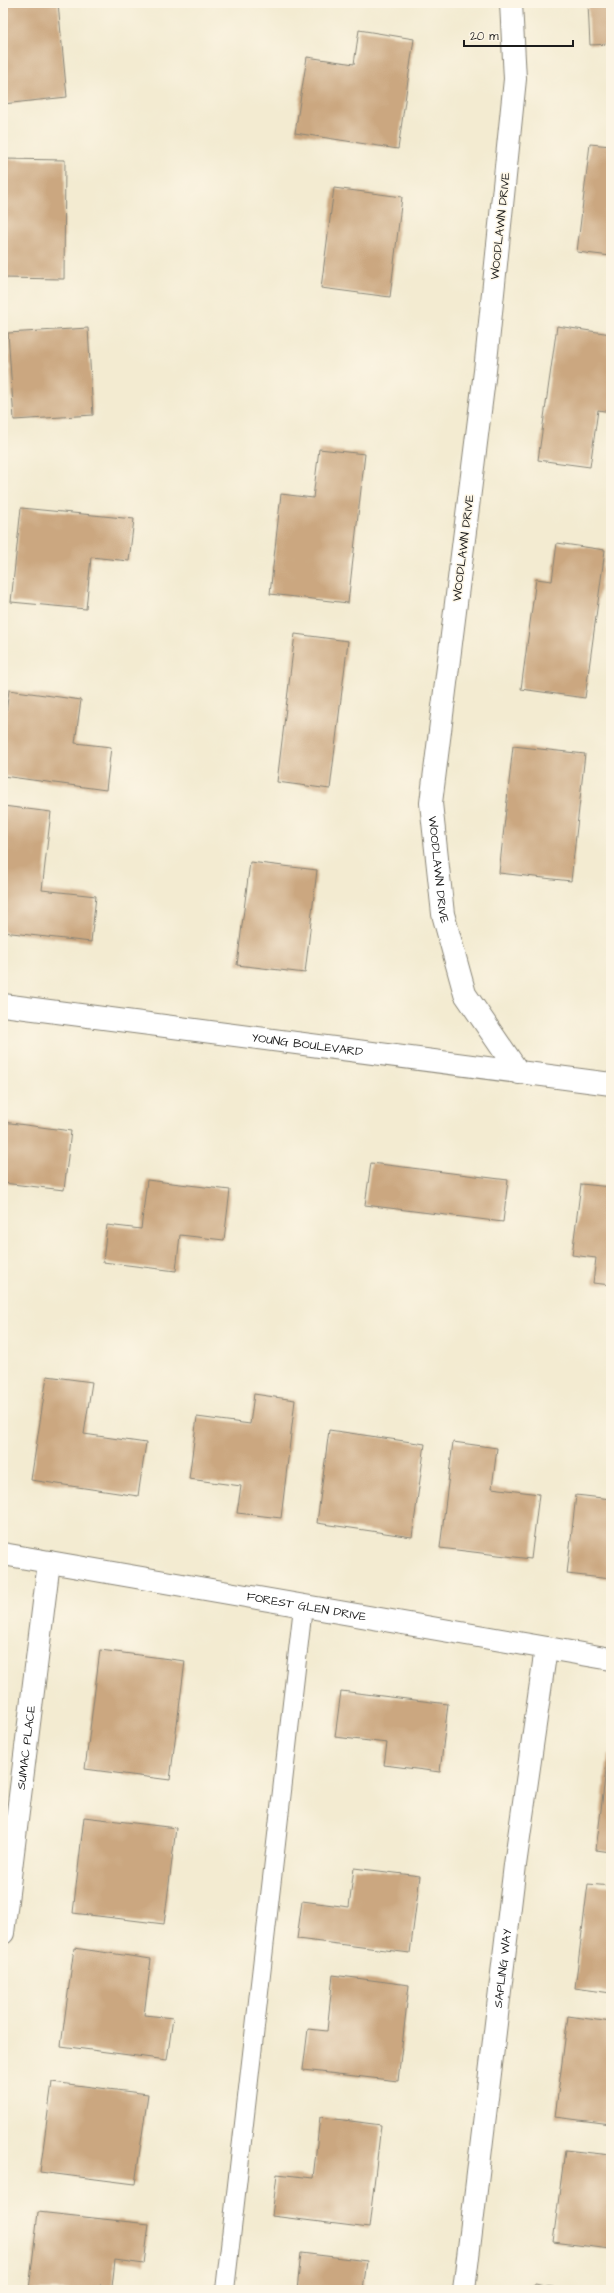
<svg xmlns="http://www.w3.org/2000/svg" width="614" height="2293" font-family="'Architects Daughter',sans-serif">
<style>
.building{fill:#cba780}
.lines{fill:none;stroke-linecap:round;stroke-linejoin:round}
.service-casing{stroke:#888476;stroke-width:20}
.minor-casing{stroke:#888476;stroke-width:24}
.service{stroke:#fff;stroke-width:18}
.minor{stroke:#fff;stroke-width:22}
.labels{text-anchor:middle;stroke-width:3;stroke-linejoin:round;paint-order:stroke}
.street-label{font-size:12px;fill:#1c1c1c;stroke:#fcf5e5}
</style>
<rect width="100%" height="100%" fill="#fcf5e5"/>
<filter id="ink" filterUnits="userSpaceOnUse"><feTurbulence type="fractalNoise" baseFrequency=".025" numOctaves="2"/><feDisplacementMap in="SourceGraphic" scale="8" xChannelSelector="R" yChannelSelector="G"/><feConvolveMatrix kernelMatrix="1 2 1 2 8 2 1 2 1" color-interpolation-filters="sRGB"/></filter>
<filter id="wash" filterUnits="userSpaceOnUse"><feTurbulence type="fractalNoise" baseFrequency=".012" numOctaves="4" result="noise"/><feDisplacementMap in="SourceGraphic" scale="16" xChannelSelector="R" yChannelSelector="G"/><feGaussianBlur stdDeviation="0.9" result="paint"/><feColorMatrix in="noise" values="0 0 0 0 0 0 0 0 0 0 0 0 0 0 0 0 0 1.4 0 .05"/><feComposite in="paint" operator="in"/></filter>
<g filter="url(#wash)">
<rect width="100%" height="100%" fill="#f3ebd1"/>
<g id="blocks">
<g class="building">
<path d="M3,3H58L67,97L3,104Z"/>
<path d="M588,3H611V44L590,45Z"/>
<path d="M359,30L414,39L398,149L295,133L307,57L354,64Z"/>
<path d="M590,144L611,146V256L577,252Z"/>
<path d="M3,159L65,160L64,279L3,278Z"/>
<path d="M334,188L402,197L390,297L321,288Z"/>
<path d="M557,326L611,334V412L598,410L590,467L538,460Z"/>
<path d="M88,328L93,415L14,420L8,333Z"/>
<path d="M319,449L365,454L348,603L270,594L281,494L313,498Z"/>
<path d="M21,508L134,519L129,561L91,557L86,609L11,602Z"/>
<path d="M557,543L605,550L585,698L521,689L536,579L552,581Z"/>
<path d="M295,634L348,641L330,789L277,782Z"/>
<path d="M9,690L81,700L75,743L111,747L106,790L3,776V736Z"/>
<path d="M513,746L585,754L571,881L499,873Z"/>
<path d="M3,806L51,812L42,890L96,896L91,942L3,932Z"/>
<path d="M250,862L317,870L305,973L237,965Z"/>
<path d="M3,1122L71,1131L64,1190L3,1183Z"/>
<path d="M371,1163L508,1180L503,1222L365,1205Z"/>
<path d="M147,1180L230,1190L224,1240L180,1235L176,1271L103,1262L107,1225L141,1229Z"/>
<path d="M581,1184L611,1187V1285L593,1283L596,1258L572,1255Z"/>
<path d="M47,1376L92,1382L84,1434L146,1443L138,1496L31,1480Z"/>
<path d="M254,1394L295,1400L281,1518L237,1513L241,1486L189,1479L197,1417L250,1424Z"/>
<path d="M329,1430L425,1444L412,1537L317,1523Z"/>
<path d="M453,1442L497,1448L492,1488L539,1494L531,1559L440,1548Z"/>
<path d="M576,1495L611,1499V1579L567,1574Z"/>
<path d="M100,1650L185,1661L170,1780L85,1769Z"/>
<path d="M341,1691L448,1704L440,1772L384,1765L387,1743L335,1737Z"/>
<path d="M608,1754H611V1852L596,1850Z"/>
<path d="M84,1817L176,1828L164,1924L73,1913Z"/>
<path d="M354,1868L420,1876L410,1953L297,1939L302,1901L349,1907Z"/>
<path d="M588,1884L611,1886V1993L575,1988Z"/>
<path d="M74,1948L151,1959L144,2015L173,2018L167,2060L61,2046Z"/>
<path d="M333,1975L409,1985L398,2081L303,2070L308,2029L327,2031Z"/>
<path d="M568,2016L611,2022V2124L555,2117Z"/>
<path d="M52,2082L148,2094L135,2184L40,2172Z"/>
<path d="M320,2117L381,2125L369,2228L272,2216L277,2174L313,2178Z"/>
<path d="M565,2150L611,2155V2249L553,2242Z"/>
<path d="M38,2212L149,2224L144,2264L115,2260L112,2287L100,2285L99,2290H29Z"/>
<path d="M301,2253L367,2261L363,2290H297Z"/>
<path d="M534,2284L564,2289V2290H533Z"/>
</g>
</g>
</g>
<g filter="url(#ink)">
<use href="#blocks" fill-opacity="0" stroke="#888476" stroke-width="1"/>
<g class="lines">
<defs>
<path id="service" d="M225,2290L303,1607"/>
<g id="minor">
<path id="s1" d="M511,3L515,79L485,371L431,803L443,914L465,994L519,1073"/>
<path id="s2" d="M3,1005L611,1084"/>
<path id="s3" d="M3,1554L611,1659"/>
<path id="s4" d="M3,1933L49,1562"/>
<path id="s5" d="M464,2290L515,1865L546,1648"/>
</g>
</defs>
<use href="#service" class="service-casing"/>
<use href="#minor" class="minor-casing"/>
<use href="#service" class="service"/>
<use href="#minor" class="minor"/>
</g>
</g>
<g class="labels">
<g class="street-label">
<text transform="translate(500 226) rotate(-84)" y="4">WOODLAWN DRIVE</text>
<text transform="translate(463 548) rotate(-83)" y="4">WOODLAWN DRIVE</text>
<text dy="4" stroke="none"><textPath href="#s1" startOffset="872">WOODLAWN DRIVE</textPath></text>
<text dy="4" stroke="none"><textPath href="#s2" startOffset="307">YOUNG BOULEVARD</textPath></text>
<text dy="4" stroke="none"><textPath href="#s3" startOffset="308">FOREST GLEN DRIVE</textPath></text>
<text dy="4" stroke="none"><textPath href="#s4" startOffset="187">SUMAC PLACE</textPath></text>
<text dy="4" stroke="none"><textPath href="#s5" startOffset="324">SAPLING WAY</textPath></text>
</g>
</g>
<rect width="614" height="2293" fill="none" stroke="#fcf5e5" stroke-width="16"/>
<path d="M464 40v6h109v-6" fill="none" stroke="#1c1c1c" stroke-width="2"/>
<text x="470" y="40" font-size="12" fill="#1c1c1c" stroke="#fcf5e5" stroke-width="3" paint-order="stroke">20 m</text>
</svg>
